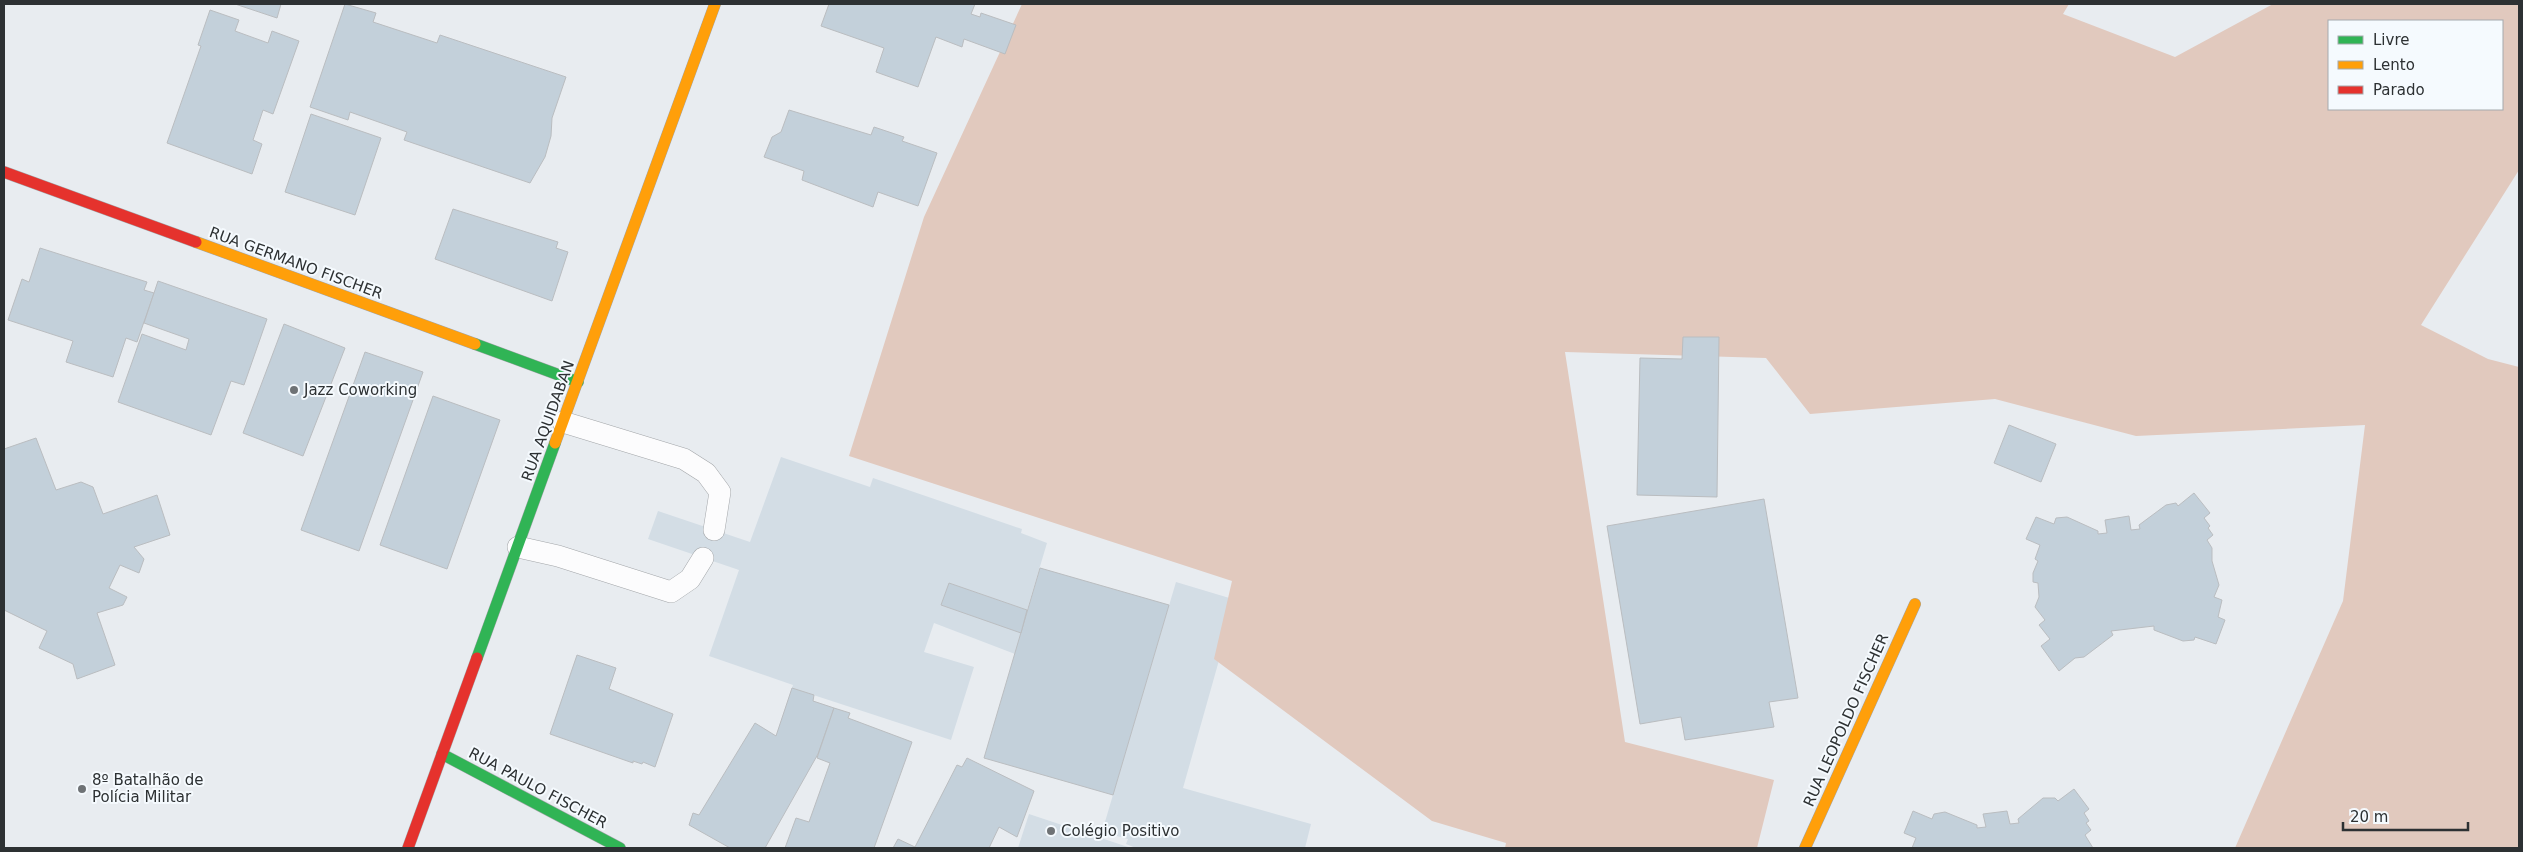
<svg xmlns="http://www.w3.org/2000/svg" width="2523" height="852" font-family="'DejaVu Sans',sans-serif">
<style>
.built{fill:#d3dde5}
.green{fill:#e1c9be;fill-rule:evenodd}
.building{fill:#c3d0da;stroke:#babdc0}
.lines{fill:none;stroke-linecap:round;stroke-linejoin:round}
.lane-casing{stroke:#a3a6a9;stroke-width:22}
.fast-casing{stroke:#a3a6a9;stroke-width:12}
.slow-casing{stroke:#a3a6a9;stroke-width:12}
.jam-casing{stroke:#a3a6a9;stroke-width:12}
.lane{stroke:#fcfcfd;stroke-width:21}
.fast{stroke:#30b455;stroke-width:11}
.slow{stroke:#ff9f0a;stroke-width:11}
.jam{stroke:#e5322d;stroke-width:11}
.poi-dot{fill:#6e7275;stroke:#f5fafe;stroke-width:2}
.labels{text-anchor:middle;stroke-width:4;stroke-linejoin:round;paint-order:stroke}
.street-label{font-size:15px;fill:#2d3133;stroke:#f5fafe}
.poi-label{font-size:15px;fill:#2d3133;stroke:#f5fafe;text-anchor:start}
</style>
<rect width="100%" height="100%" fill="#e8ecf0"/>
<g class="built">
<path d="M781,457L870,487L873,478L1022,529L1021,533L1047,543L1027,610L949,583L941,605L1021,633L1015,654L934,623L924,652L974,667L951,740L792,688L793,685L709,656L739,570L648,539L658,511L750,542Z"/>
<path d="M1176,582L1236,600L1183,788L1311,824L1305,848H1136L1126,844L1128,839L1102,832Z"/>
<path d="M1029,814L1128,847V848H1018Z"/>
</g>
<path class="green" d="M1022,4H2069L2063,14L2175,57L2273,4H2519V170L2421,325L2488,359L2519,367V848H2235L2343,601L2365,425L2136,436L1995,399L1810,414L1766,358L1565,352L1625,742L1774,780L1757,848H1505L1506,843L1432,821L1214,659L1232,581L849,456L924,217ZM2329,21H2502V109H2329Z"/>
<g class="building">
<path d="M235,4H281L277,18Z"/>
<path d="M345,4L376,13L373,22L437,43L440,35L566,77L552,118L551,136L545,157L530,183L404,140L407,132L350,112L348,120L310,107Z"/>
<path d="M829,4H975L971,14L980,17L981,13L1016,25L1005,54L964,39L962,47L936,37L918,87L876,72L884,48L821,26Z"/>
<path d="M210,10L239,20L235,31L268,43L272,31L299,41L273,114L263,110L253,140L262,144L252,174L167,143L201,46L198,45Z"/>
<path d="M789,110L871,135L874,127L904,137L902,141L937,153L918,206L878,192L873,207L802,180L804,171L764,157L772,137L781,132Z"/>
<path d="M311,114L381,138L355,215L285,192Z"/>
<path d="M453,209L558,242L556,248L568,252L552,301L435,259Z"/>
<path d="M40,248L147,282L144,290L154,293L137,342L126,338L113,377L66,362L73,341L8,320L22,279L29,282Z"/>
<path d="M158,281L267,319L244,385L231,381L211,435L118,402L142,334L186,350L189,339L144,323Z"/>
<path d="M284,324L345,348L303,456L243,433Z"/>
<path d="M1683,337H1719L1717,497L1637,495L1640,358L1682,359Z"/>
<path d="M365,352L423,372L359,551L301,530Z"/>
<path d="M433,396L500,420L447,569L380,545Z"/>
<path d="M2009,425L2056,444L2041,482L1994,463Z"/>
<path d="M36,438L56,490L81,482L93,487L103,514L157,495L170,535L134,547L144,559L139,573L120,565L109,588L127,597L123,605L97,613L115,665L77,679L73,664L39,648L47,631L4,610V449Z"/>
<path d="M2194,493L2210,513L2204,518L2210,526L2208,528L2213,535L2207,540L2212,548V561L2219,585L2214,597L2222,600L2218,617L2225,620L2216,644L2195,637L2194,640L2183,641L2154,630V626L2111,631L2113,635L2084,657L2075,658L2059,671L2041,646L2050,639L2039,625L2045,620L2035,607L2039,597L2038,583L2033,582V573L2038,561L2035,559L2040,545L2026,539L2036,517L2054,524L2056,518L2067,517L2098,531V534L2107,533L2105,520L2129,516L2131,530L2140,529L2139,525L2166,505L2176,503L2178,506Z"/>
<path d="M1764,499L1798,698L1769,702L1774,727L1685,740L1681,717L1640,724L1607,526Z"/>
<path d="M1040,568L1169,605L1113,795L984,758Z"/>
<path d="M949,583L1027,610L1021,633L941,605Z"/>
<path d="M577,655L616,668L609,689L673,714L655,767L643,762L642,764L633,761V763L550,734Z"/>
<path d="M792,688L814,695L813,701L834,708L818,754L765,848H730L689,825L693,813L699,815L755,723L776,736Z"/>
<path d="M834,708L850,713L848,718L912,742L874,848H785L796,818L809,822L830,763L817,758Z"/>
<path d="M967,758L1034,791L1017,837L999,827L989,848H893L898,839L915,847L957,765L962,767Z"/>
<path d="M2074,789L2089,809L2084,813L2089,821L2086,823L2091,830L2085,835L2093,848H1912L1916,838L1904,833L1913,811L1932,819L1934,814L1945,812L1977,825V828L1986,827L1983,814L2007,811L2010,824L2019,823L2018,819L2043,798H2055L2058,801Z"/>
</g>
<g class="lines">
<defs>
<g id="lane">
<path d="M563,422L684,459L706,473L720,492L714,530"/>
<path d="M518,547L558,556L671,592L690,579L703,558"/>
</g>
<g id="fast">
<path d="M475,344L578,382"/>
<path d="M477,658L555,443"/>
<path d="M442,754L620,848"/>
</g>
<g id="slow">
<path d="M196,242L475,344"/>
<path d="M555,443L715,4"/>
<path d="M1805,848L1915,604"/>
</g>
<g id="jam">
<path d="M4,172L196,242"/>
<path d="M408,848L477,658"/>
</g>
</defs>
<use href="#lane" class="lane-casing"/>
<use href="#fast" class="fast-casing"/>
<use href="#slow" class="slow-casing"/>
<use href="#jam" class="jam-casing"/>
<use href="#lane" class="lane"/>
<use href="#fast" class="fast"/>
<use href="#slow" class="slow"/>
<use href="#jam" class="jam"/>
</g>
<g class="poi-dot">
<circle cx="294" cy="390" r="5"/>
<circle cx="82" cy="789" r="5"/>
<circle cx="1051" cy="831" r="5"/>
</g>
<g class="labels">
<g class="street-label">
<text transform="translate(296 263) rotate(20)" y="5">RUA GERMANO FISCHER</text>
<text transform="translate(548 421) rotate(-70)" y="5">RUA AQUIDABAN</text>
<text transform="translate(1846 720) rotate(-66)" y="5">RUA LEOPOLDO FISCHER</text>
<text transform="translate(538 788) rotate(28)" y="5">RUA PAULO FISCHER</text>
</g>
<g class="poi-label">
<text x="304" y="395">Jazz Coworking</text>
<text x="92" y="785">8º Batalhão de<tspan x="92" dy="17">Polícia Militar</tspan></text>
<text x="1061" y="836">Colégio Positivo</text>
</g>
</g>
<rect width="2523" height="852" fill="none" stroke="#2d3133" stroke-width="10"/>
<rect x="2328" y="20" width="175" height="90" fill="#f5fafe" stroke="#a5aaad"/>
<rect x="2338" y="36" width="25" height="8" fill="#30b455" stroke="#a5aaad"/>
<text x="2373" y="45" font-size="15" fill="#2d3133">Livre</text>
<rect x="2338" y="61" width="25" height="8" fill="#ff9f0a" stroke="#a5aaad"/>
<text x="2373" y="70" font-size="15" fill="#2d3133">Lento</text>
<rect x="2338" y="86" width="25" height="8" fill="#e5322d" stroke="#a5aaad"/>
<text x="2373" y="95" font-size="15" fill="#2d3133">Parado</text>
<path d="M2343 822v8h125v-8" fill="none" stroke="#2d3133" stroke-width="2.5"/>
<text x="2350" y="822" font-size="15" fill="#2d3133" stroke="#f5fafe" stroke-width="4" paint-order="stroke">20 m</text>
</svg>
